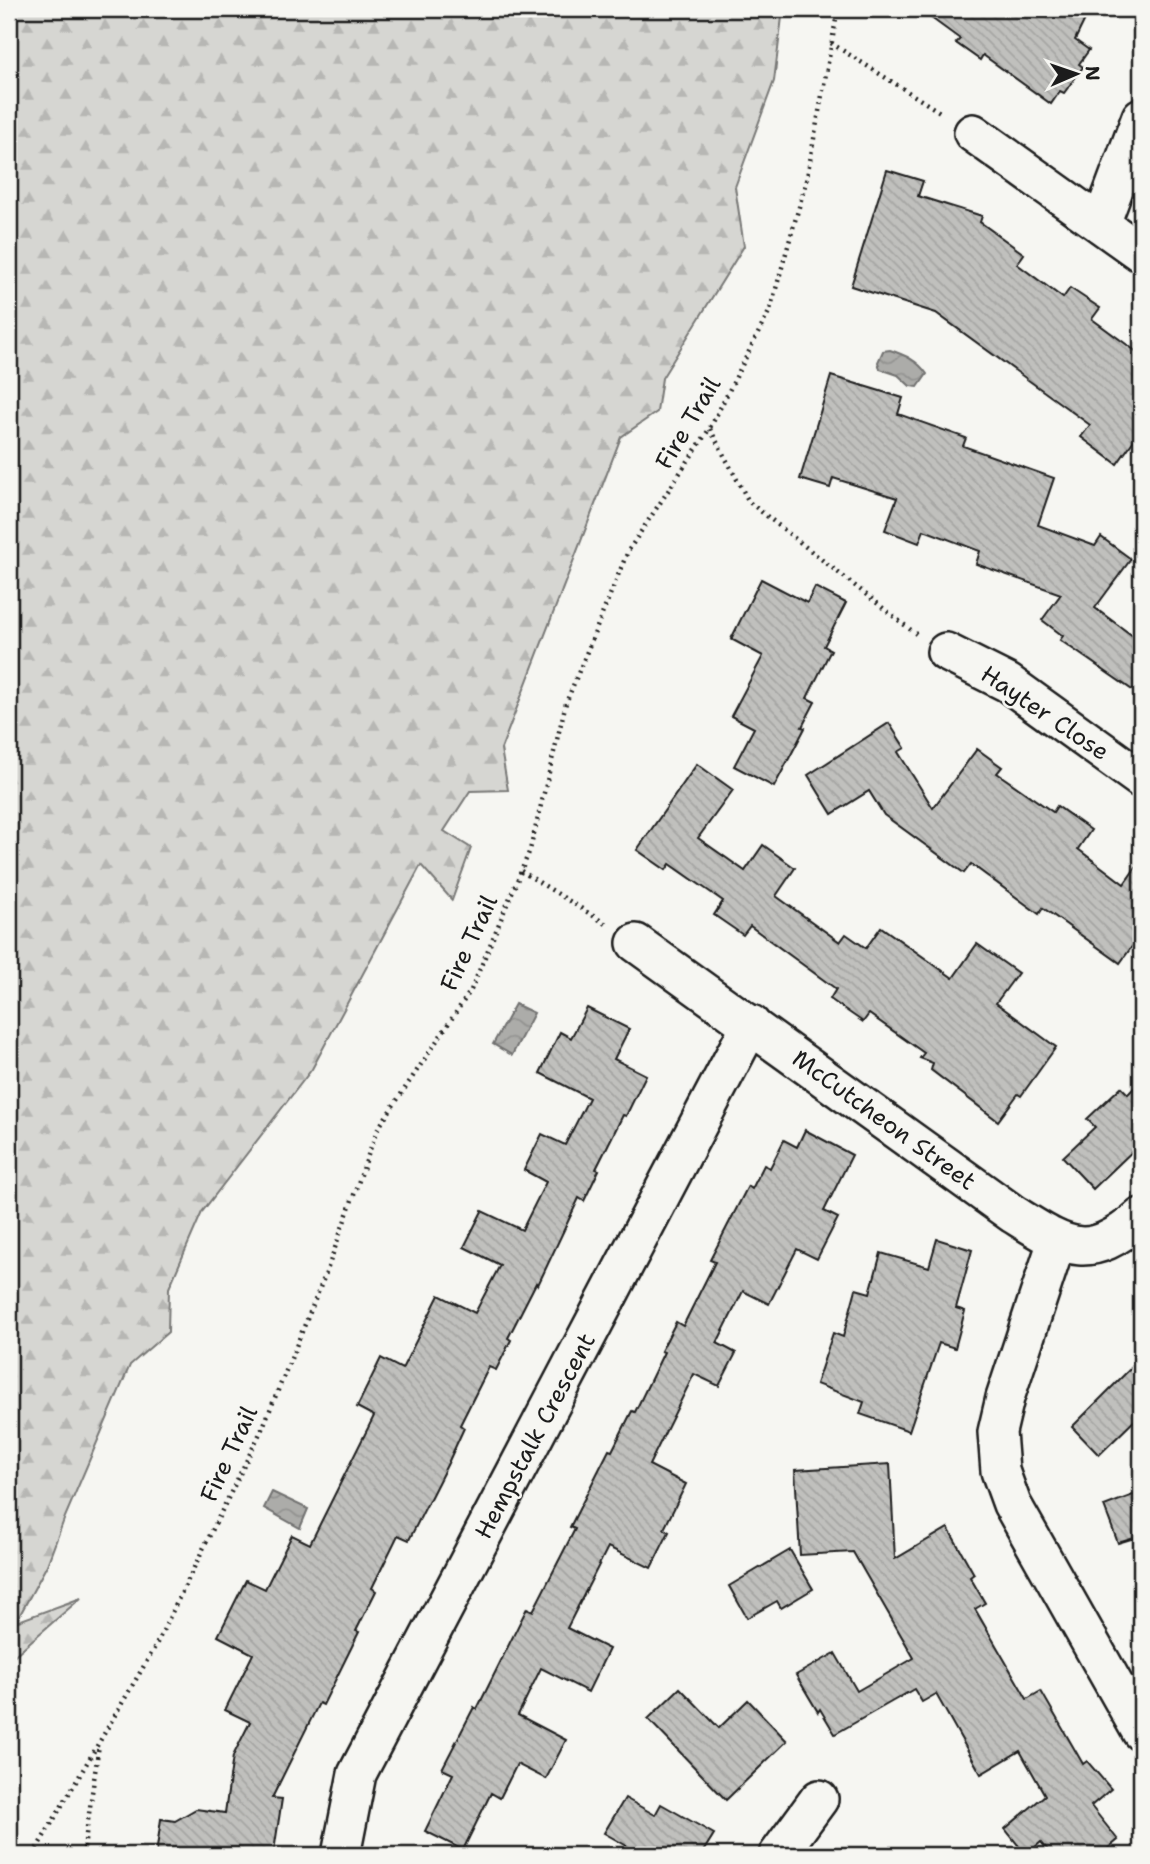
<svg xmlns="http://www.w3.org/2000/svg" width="1150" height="1864" font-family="'Shantell Sans',sans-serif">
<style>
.forest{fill:url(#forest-firs);stroke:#797977;stroke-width:2}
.water{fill:url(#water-waves);stroke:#727271;stroke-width:2}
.building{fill:url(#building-back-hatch);stroke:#1c1c1c;stroke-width:2}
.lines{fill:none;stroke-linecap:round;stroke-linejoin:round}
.minor-casing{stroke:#1c1c1c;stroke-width:42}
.path{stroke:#1c1c1c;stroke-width:4.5;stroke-dasharray:2 5;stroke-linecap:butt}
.minor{stroke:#f6f6f2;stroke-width:37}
.labels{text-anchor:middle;stroke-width:5;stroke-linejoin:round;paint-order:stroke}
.street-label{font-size:24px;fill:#1c1c1c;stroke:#f6f6f2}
</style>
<defs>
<pattern id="forest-firs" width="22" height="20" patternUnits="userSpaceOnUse" patternTransform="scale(1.75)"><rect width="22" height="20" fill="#d6d6d2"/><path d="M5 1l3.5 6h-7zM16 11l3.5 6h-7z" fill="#b7b7b4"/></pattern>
<pattern id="water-waves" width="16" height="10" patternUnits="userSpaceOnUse" patternTransform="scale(1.75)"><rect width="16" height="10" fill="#acaca9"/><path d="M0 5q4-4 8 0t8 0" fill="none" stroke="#939391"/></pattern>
<pattern id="building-back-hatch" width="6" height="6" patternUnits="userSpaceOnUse" patternTransform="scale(1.75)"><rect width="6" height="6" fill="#c0c0bd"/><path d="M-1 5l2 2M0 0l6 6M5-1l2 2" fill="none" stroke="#a4a4a2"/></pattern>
</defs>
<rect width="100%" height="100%" fill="#f6f6f2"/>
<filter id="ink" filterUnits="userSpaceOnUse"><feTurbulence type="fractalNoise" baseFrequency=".0143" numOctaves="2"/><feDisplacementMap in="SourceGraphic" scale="14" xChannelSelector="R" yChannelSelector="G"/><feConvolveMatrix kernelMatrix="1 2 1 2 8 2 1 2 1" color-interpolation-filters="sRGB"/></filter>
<g filter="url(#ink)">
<path class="forest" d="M9,9H783L774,81L735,187L744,246L662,378L657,412L621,437L501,749L508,790L470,791L444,831L471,848L452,900L421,865L312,1069L202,1212L169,1288L168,1332L130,1365L65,1517L47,1565L16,1622L81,1598L9,1660Z"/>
<g class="water">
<path d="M890,350C905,355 917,360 927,374L918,387L910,386L898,375L880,369L878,362L883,351Z"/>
<path d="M515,1004L534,1013L512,1055L493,1044Z"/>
<path d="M272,1492L308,1509L300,1528L264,1508Z"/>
</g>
<g class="building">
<path d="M919,9H1090L1075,40L1089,50L1079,64L1083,67L1064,93L1060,91L1051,104L983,55L980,60L956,43L960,39Z"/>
<path d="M887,170L923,181L918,196L982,216L980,222L1024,254L1017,264L1063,298L1070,288L1100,308L1092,319L1141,355V430L1117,464L1081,437L1090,425L936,313L851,286Z"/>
<path d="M831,376L903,398L898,414L966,438L963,446L1054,478L1038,525L1095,546L1101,537L1131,559L1095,608L1141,642V696L1060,640L1063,636L1042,620L1061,594L976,564L980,551L924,530L919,543L885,530L897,498L833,478L830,488L800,479Z"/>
<path d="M761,579L807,603L815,587L846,603L824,646L831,650L807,698L815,702L802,727L805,728L774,787L734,766L754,728L731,716L763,656L731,639Z"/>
<path d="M889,723L905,748L898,752L933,808L977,749L1002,767L997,773L1053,812L1057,806L1091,830L1078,849L1124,884L1141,860V934L1120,963L1043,908L1039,914L971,864L964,873L884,815L869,791L832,814L808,775Z"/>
<path d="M697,764L733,790L698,838L745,871L763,845L795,868L776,896L840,942L846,934L866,948L881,927L953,978L977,944L1018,973L996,1003L1056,1047L1021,1096L1018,1094L998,1121L931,1070L933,1063L920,1058L924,1053L869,1014L863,1022L830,999L836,989L750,926L743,935L714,915L723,901L670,864L666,870L637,850Z"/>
<path d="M587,1008L629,1029L614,1059L646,1075L626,1116L623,1115L596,1169L599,1170L584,1201L579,1198L538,1285L536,1283L508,1338L511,1340L496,1370L489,1367L460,1425L464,1428L448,1463L409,1540L398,1535L372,1588L376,1591L356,1631L359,1632L323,1705L319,1703L272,1798L282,1799L274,1851H272L271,1855H156L161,1819L175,1821L196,1809L225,1813L233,1756L250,1722L225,1710L253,1654L218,1636L246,1580L265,1589L292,1535L310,1544L374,1416L357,1407L381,1358L402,1369L439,1295L475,1313L500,1265L464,1247L482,1211L522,1230L546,1182L524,1170L542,1134L565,1145L589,1098L540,1073L560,1032L571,1038Z"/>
<path d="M1141,1081V1143L1093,1189L1063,1157L1095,1127L1087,1119L1121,1087L1128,1094Z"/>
<path d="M805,1130L852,1155L824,1211L838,1218L817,1259L797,1249L769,1304L743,1291L717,1343L736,1353L719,1386L694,1374L649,1465L686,1484L664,1529L669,1532L651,1568L608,1547L567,1628L609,1649L588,1692L541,1668L518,1715L566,1740L546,1779L517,1764L500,1798L491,1793L463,1850L425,1831L453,1774L442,1769L474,1707L477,1709L527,1608L533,1611L575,1529L570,1527L609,1450L612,1451L632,1411L635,1412L664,1352L661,1351L676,1322L683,1326L715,1262L710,1260L748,1186L752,1189L764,1165L770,1168L784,1140L797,1147Z"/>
<path d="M937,1239L972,1250L956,1308L965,1311L955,1348L939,1343L909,1431L860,1414L864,1402L816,1384L833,1333L843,1337L856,1289L870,1293L881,1253L929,1267Z"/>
<path d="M1141,1358V1414L1099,1455L1072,1427Z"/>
<path d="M890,1464L895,1559L948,1528L974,1574L970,1577L985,1603L975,1609L1027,1699L1041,1691L1083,1764L1087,1761L1111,1789L1091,1806L1118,1840L1100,1855H1052L1041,1842L1026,1855L1005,1829L1045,1795L1020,1751L981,1774L936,1694L922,1702L914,1689L835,1734L820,1709L818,1712L796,1675L835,1653L857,1691L914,1658L853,1552L800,1555L795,1470Z"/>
<path d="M1141,1492V1536L1118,1543L1104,1506Z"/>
<path d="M790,1550L813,1589L781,1608L777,1601L747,1618L729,1586Z"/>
<path d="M680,1688L719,1728L748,1700L787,1741L726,1800L648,1719Z"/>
<path d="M625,1798L655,1815L661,1804L714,1834L701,1855H643L604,1833Z"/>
</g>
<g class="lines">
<defs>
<g id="minor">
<path d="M973,133L1141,253"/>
<path d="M1101,224L1141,117"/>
<path d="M946,652L1008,683L1141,779"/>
<path d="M636,943L1013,1214C1066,1247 1087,1264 1141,1217"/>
<path d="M1057,1241L1005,1398L997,1432L1000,1471L1012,1504L1141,1732"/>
<path d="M341,1855L357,1774L751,1024"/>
<path d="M778,1855L819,1799"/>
</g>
</defs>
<use href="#minor" class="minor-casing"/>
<g class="path">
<path d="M831,43L943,114"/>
<path d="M710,429L749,502L916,634"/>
<path d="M521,871L608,925"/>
<path d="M33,1855L155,1647L263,1427L326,1273L377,1130L471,990L530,850L566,703L628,551L710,428L770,310L806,182L838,9"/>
<path d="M83,1855L99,1745"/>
</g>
<use href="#minor" class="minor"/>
</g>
</g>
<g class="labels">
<g class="street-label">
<text transform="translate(688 423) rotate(-59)" y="8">Fire Trail</text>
<text transform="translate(1045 713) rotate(34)" y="8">Hayter Close</text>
<text transform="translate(469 943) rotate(-65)" y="8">Fire Trail</text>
<text transform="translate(884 1120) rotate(36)" y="8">McCutcheon Street</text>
<text transform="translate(535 1436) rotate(-62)" y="8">Hempstalk Crescent</text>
<text transform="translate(229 1454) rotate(-65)" y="8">Fire Trail</text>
</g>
</g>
<rect width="1150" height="1864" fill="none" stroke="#f6f6f2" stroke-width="35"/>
<rect x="18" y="18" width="1115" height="1829" fill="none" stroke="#1c1c1c" stroke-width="2.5" filter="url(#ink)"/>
<g transform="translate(1076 74) rotate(88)" stroke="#f6f6f2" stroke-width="5" paint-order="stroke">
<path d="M0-5L12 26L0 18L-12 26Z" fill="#1c1c1c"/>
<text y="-10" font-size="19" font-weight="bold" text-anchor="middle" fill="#1c1c1c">N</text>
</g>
</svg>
